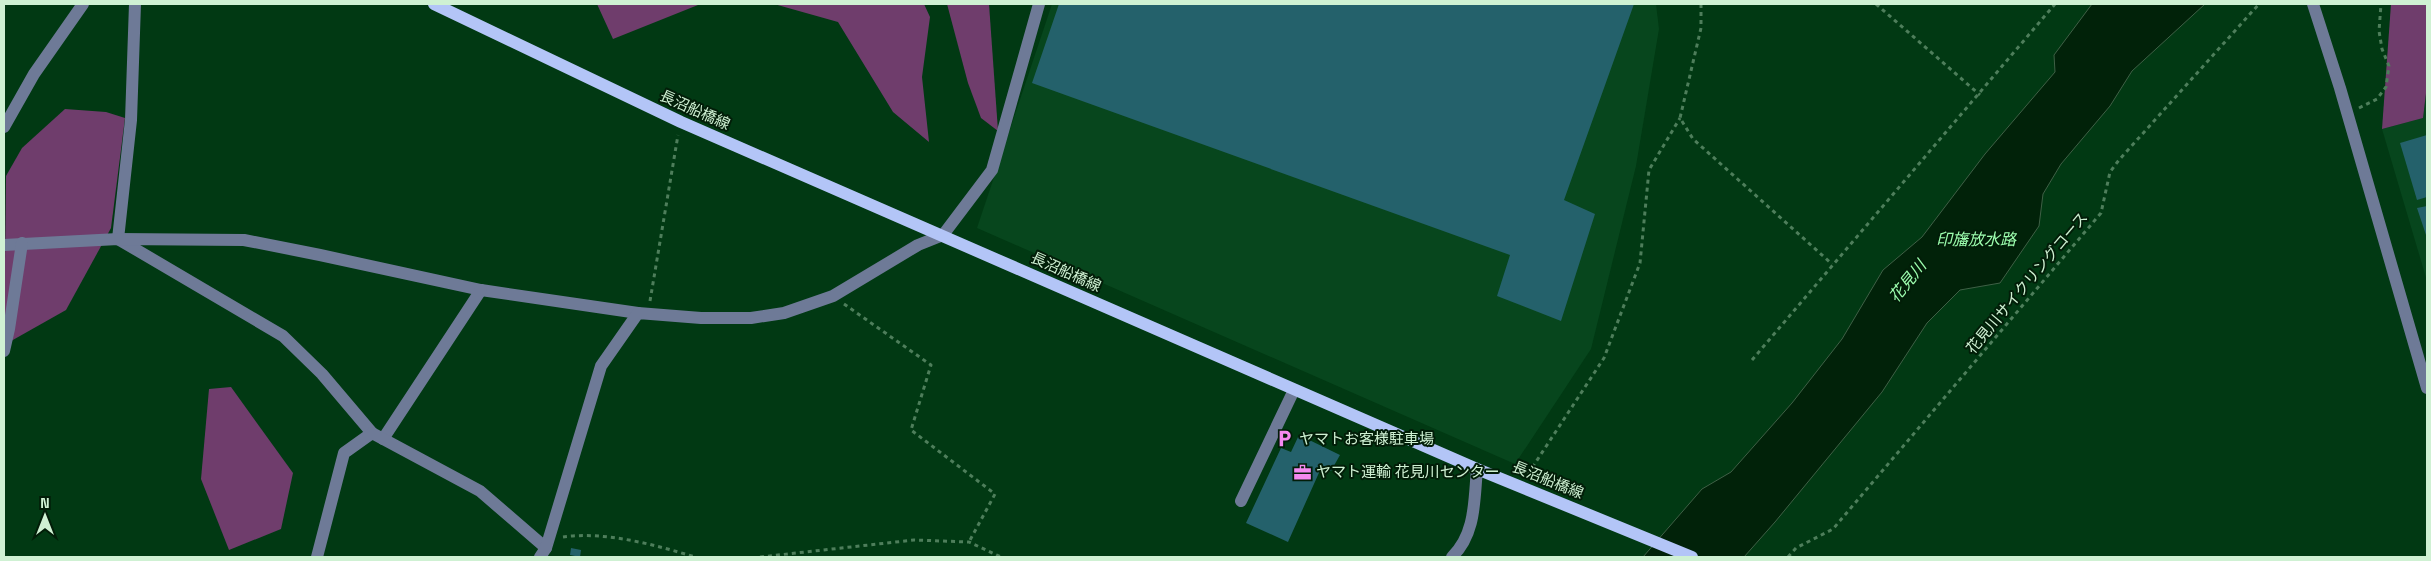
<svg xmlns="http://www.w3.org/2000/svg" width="2431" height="561" font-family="'Space Grotesk','Noto Sans JP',sans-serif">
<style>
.built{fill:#07461d}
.green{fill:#6f3d6c}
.water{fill:#012209;stroke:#3f6046}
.building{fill:#24616b}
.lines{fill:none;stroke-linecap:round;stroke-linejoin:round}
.path{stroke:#4e7e5b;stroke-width:3;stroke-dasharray:4 4;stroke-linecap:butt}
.minor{stroke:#6e7a97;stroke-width:12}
.major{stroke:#b3c5f7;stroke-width:12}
.labels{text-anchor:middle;stroke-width:4;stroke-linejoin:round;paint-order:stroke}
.street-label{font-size:15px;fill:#cff1d3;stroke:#021d08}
.poi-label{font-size:15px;fill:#cff1d3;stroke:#021d08;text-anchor:start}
.water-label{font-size:16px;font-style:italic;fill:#9dffaf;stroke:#021d08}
</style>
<rect width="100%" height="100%" fill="#013913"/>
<g class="built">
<path d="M1052,4H1656L1659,29L1636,166L1591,349L1515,464L977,228Z"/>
<path d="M2427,85V281L2382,129L2423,118Z"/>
</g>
<g class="green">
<path d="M597,4H719L698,5L613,39Z"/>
<path d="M774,4H924L930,17L922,77L929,142L893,112L838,22Z"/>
<path d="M947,4H989L998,131L981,118L968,83Z"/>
<path d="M2391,4H2427V85L2423,118L2382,129Z"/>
<path d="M65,109L106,112L125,118L111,228L66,310L4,345L6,176L22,148Z"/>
<path d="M231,387L293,473L281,529L229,550L201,479L209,389Z"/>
</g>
<path class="water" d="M2092,4H2205L2132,71L2110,106L2061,164L2043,194L2039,226L2000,283L1960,290L1927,323L1882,392L1775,522L1744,557H1643L1702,489L1731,472L1792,403L1842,339L1883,270L1922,237L1985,154L2055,72L2054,55Z"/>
<g class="building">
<path d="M1059,4H1634L1564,200L1595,214L1561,321L1497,296L1510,255L1032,83Z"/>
<path d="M2427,135V197L2417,200L2400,143Z"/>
<path d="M2427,206V238L2417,208Z"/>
<path d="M1299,435L1340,455L1331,471L1322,466L1288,542L1246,523L1281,448L1291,452Z"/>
<path d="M571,548L581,550L580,557L570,555Z"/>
</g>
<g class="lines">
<g class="path">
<path d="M1701,4V28L1680,118L1693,139L1832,264"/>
<path d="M1876,4L1980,95"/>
<path d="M2359,108L2377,99L2386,87L2389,66L2382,49L2379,31L2381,4"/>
<path d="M650,301L678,135"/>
<path d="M844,304L931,365L911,430L995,494L969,542"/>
<path d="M1752,360L2055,4"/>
<path d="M1528,474L1604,358L1640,263L1649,170L1680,118"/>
<path d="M563,537C605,531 656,545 695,557"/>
<path d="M760,557L914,540L969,542L1001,557"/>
<path d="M1788,557L1796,548L1833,529L2101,213L2110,172L2119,160L2259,4"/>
</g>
<g class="minor">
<path d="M135,4L131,120L118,239L283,336L322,374L372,433"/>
<path d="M2313,4L2340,88L2427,388"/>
<path d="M4,127L34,74L83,4"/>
<path d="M4,245L118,239L244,240L320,255L481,290L638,313"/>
<path d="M4,351L9,329L22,243"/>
<path d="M383,439L481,290"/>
<path d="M1241,501L1294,390"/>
<path d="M317,557L344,453L372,433L480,491L546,548"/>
<path d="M540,557L546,548L601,366L638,313L701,318H751L784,313L833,296L918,245L943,235L992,170L1039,4"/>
<path d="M1452,557C1476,534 1474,500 1477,469"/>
</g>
<path class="major" d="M434,4L681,122L1477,469L1692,557"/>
</g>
<defs>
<symbol id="parking-bare" viewBox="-9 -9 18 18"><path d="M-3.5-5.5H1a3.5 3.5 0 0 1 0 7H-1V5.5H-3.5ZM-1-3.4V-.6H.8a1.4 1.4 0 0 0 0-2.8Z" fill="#f489f0" stroke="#021d08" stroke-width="2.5" paint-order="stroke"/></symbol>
<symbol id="office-bare" viewBox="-9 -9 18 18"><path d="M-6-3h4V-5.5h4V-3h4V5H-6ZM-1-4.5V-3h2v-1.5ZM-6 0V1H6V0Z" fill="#f489f0" stroke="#021d08" stroke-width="2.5" paint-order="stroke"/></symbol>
</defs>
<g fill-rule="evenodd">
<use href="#parking-bare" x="1272" y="426" width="25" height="25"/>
<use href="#office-bare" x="1290" y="460" width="25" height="25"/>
</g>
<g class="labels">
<g class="street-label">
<text transform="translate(695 110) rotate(24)" y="5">長沼船橋線</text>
<text transform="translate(1066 272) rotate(24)" y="5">長沼船橋線</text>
<text transform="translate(2027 283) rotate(-50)" y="5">花見川サイクリングコース</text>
<text transform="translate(1548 480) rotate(22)" y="5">長沼船橋線</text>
</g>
<g class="poi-label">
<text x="1299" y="444">ヤマトお客様駐車場</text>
<text x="1316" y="477">ヤマト運輸 花見川センター</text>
</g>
<g class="water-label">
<text x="1976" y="245">印旛放水路</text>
<text transform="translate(1907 281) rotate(-51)" y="6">花見川</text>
</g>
</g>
<rect width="2431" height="561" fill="none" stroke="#cff1d3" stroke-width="10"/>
<g transform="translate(45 516)" stroke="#021d08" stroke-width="4" paint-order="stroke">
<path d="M0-4L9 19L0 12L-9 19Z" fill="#cff1d3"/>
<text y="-8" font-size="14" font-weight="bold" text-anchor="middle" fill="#cff1d3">N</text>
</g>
</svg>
